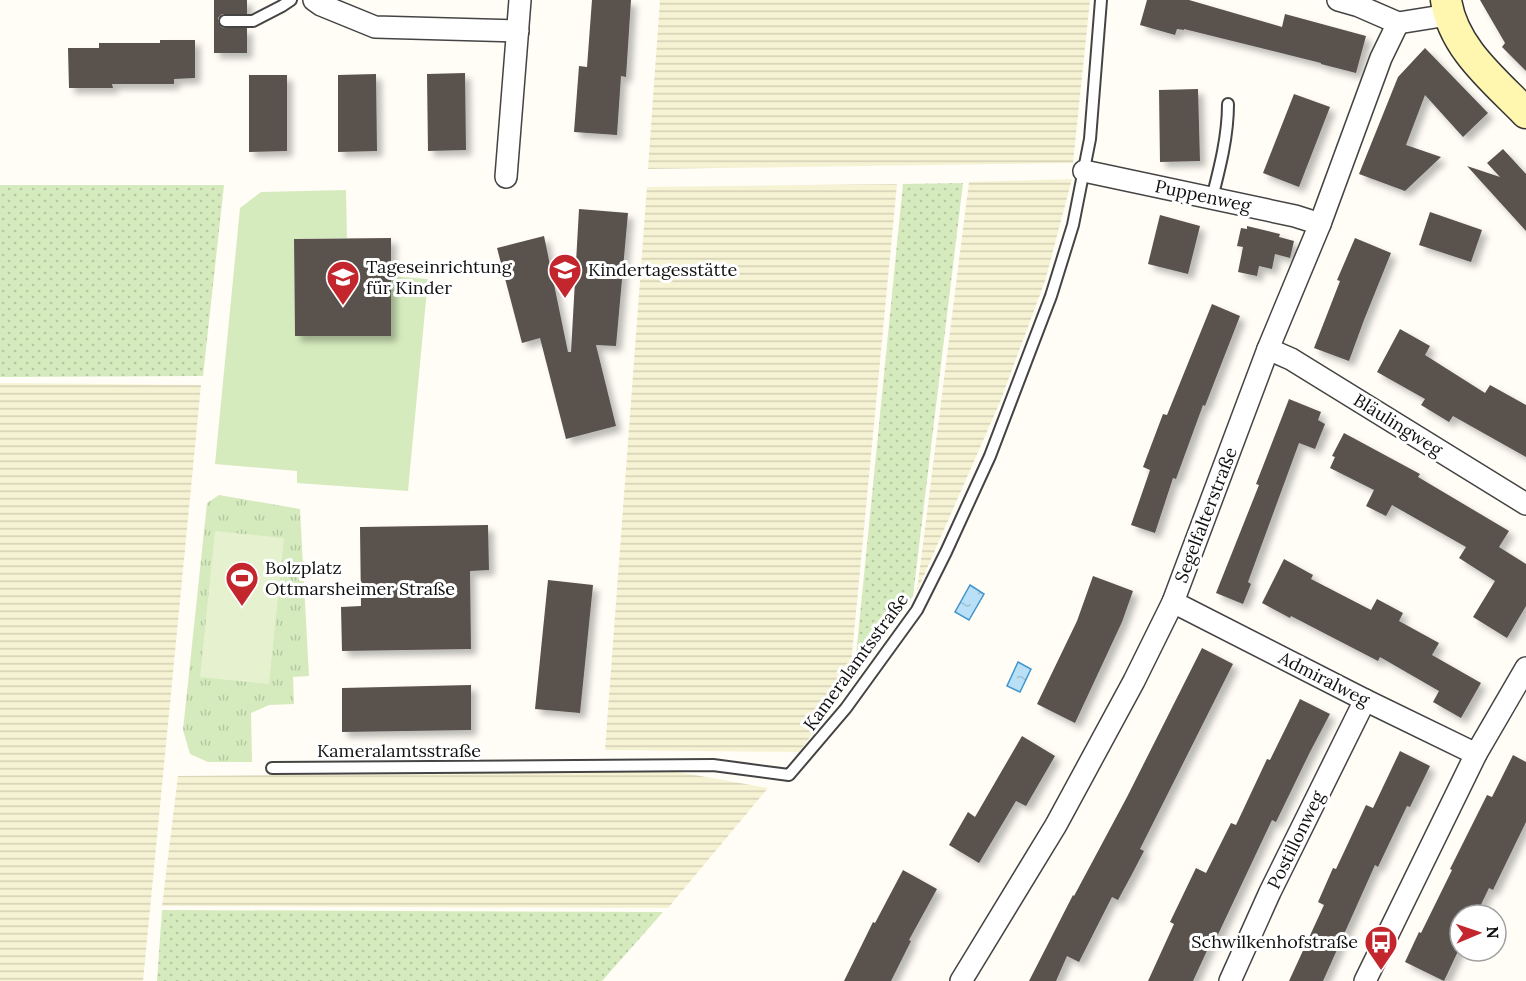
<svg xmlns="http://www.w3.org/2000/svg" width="1526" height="981" font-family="Lora,serif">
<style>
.farmland{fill:url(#farmland-rules)}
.grass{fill:url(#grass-tufts)}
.park{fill:#d5ebbd}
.garden{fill:url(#garden-dots)}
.pitch{fill:#e6f2cf}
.water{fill:url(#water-ripples);stroke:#3f96cf;stroke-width:1.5}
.building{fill:#5a524d;filter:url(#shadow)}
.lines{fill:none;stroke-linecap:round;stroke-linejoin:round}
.lane-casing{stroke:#444;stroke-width:14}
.street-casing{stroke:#444;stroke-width:24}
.secondary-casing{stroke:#333;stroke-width:33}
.lane{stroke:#fff;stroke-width:10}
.street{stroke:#fff;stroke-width:21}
.secondary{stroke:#fff6b0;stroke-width:30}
.labels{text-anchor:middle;stroke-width:6;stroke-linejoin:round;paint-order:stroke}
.street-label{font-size:18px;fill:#111;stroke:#fff}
.poi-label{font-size:18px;fill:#111;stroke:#fff;text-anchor:start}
</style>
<defs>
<pattern id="farmland-rules" width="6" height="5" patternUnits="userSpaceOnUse" patternTransform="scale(1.5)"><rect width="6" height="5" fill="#f6f3d4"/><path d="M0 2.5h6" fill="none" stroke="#d2cfb5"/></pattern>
<pattern id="grass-tufts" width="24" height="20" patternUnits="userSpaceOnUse" patternTransform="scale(1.5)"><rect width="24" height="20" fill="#d5ebbd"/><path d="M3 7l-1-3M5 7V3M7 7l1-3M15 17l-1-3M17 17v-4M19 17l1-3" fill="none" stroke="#b6c8a1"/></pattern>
<pattern id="garden-dots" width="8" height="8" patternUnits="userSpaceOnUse" patternTransform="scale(1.5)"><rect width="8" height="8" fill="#d5ebbd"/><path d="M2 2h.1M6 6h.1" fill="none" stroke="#b6c8a1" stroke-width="1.8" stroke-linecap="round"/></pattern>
<pattern id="water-ripples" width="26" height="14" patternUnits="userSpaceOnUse" patternTransform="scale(1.5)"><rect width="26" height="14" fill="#b9e0f7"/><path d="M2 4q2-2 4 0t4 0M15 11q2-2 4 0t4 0" fill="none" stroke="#9ebfd3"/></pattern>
<filter id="shadow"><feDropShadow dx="5.5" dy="5.5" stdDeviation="3" flood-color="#0004"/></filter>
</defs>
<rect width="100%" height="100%" fill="#fffdf5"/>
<g class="farmland">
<path d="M660,0H1090L1073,163L648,169Z"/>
<path d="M1072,179L1045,281L1000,402L917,591L969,182Z"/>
<path d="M897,184L849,685L799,752L605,750L647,187Z"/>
<path d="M0,383L201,385L143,981H0Z"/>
<path d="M672,771L768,788L668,908L162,906L178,776Z"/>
</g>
<path class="grass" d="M219,495L300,509L309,676L293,677L294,704L269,705L251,713L252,762H208L190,754L183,730L207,503Z"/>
<path class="park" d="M346,190L347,238L294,239L295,336H391V276L428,279L408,491L297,483V471L215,464L240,208L261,192Z"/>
<g class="garden">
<path d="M963,183L913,596L854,676L903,184Z"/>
<path d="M0,185H224L203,376L0,377Z"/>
<path d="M162,910L663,912L602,981H157Z"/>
</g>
<path class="pitch" d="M215,531L284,538L269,684L200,677Z"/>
<g class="water">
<path d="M970,585L984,594L969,620L955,612Z"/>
<path d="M1018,662L1031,669L1020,692L1007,686Z"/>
</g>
<g class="building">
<path d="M214,0H247V14H222L218,18V22L221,27L224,28H247V53H214Z"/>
<path d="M592,0H631L626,77L621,76L617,135L574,132L579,66L587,67Z"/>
<path d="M1147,0H1189L1282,27L1285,14L1366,36L1356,73L1321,64V63L1184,29V30L1177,29L1175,35L1140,25Z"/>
<path d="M1480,0H1526V71L1502,47L1505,43Z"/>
<path d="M160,40H195V78L174,79V84H112L113,88H69L68,48H99V43H160Z"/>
<path d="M1425,48L1488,113L1463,137L1425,95L1406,145L1441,157L1405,191L1359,174L1398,77Z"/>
<path d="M465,73L466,150L428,151L427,74Z"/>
<path d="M376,74L377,151L338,152V75Z"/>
<path d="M249,75H287V151L249,152Z"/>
<path d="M1198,89L1200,161L1160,162L1159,90Z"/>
<path d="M1294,94L1330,107L1299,187L1263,173Z"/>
<path d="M1503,149L1526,174V231L1467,166L1500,177L1487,163Z"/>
<path d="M579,209L628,213L616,346L596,345L616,426L566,439L540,338L522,343L497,248L544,236L568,352H571Z"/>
<path d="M1430,212L1482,230L1471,262L1419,245Z"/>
<path d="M1160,215L1200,226L1188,274L1148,264Z"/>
<path d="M1247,226L1280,234L1279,237L1294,241L1290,258L1275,254L1272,269L1259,266L1257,276L1238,272L1243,247L1237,246L1241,228L1247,229Z"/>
<path d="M391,238V336H295L294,239Z"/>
<path d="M1355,238L1391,253L1364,320L1349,361L1314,348L1340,281L1337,280Z"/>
<path d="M1212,304L1240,316L1205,406L1203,405L1176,479L1173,478L1155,533L1131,525L1150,470L1143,467L1163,414L1167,415Z"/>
<path d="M1400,329L1430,346L1425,355L1485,393L1490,385L1526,405V457L1453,416L1449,422L1421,405L1425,399L1377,372Z"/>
<path d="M1289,399L1321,412L1318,420L1325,424L1315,449L1299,443L1248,582L1251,584L1243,604L1216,593L1259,485L1256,484Z"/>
<path d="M1344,433L1420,474L1418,477L1509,531L1499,547L1526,564V606L1507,638L1473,617L1495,581L1459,558L1466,547L1392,505L1386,516L1366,506L1374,490L1330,468L1335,457L1332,456Z"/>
<path d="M488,525L489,570L470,571L471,649L342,651L341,607L361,606L360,527Z"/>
<path d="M1284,559L1313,575L1311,579L1371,610L1377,599L1403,613L1399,621L1439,643L1432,655L1481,683L1461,718L1433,702L1439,691L1380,657L1378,661L1291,616L1290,618L1262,603Z"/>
<path d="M1093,576L1133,591L1122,622L1075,723L1037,704L1077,621Z"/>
<path d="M548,580L593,585L580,713L535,709Z"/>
<path d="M1202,648L1233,664L1140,849L1144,851L1131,876L1118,900L1112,897L1079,962L1067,956L1056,981H1029L1073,895L1074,896L1127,797Z"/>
<path d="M471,685V730L342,732V688Z"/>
<path d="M1300,699L1330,714L1310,752L1276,822L1272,820L1214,943L1211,942L1193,981H1148L1174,924L1170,922L1196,868L1206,873L1231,823L1236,825L1267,759L1270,760Z"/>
<path d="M1022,736L1055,756L1026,806L1016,801L979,863L949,845L968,812L975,817Z"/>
<path d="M1400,751L1430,766L1410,807L1407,806L1378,867L1375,865L1323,981H1289L1324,905L1318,902L1333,868L1336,869L1366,805L1373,808Z"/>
<path d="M1513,755L1526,762V822L1493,890L1489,888L1476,915H1460V947L1444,981L1405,962L1419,932L1421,933L1452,870L1450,869L1487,795L1492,797Z"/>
<path d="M903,870L937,889L909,940L911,941L891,981H844L873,922L875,923Z"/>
</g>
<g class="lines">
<defs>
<g id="lane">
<path d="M225,21H253L282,6L291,0"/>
<path d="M1212,198C1220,167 1228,136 1228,104"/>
<path d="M272,768L713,765L789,775L846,708L917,610L946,552L990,456L1051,296L1073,225L1090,139L1101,0"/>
</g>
<g id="street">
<path d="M314,0L321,5L375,27L518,31"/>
<path d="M1338,0L1359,6L1398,23L1448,15"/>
<path d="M1084,171L1295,216L1320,224"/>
<path d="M506,177L520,0"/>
<path d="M1268,349L1291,359L1526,504"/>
<path d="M1173,602L1365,700L1476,754"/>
<path d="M961,981L1056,825L1134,681L1173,602L1268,349L1320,224L1381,58L1398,23"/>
<path d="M1230,981L1270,892L1365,700"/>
<path d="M1365,981L1476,754L1526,668"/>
</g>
<path id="secondary" d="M1446,0C1453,48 1494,80 1526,113"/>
</defs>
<use href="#lane" class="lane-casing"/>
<use href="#street" class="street-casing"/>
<use href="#secondary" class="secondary-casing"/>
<use href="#lane" class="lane"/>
<use href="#street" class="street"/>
<use href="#secondary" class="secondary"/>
</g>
<defs>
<symbol id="school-pin" viewBox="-11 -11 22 30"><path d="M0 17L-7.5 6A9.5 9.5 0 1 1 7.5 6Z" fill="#c4262e" stroke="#fff"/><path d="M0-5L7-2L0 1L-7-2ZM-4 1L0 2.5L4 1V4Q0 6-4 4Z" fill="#fff"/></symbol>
<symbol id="stadium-pin" viewBox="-11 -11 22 30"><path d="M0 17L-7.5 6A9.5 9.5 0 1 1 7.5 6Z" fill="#c4262e" stroke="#fff"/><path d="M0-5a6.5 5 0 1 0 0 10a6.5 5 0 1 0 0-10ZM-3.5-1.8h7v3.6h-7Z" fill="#fff"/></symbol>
<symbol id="bus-pin" viewBox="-11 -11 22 30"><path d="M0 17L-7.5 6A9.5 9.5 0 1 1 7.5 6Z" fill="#c4262e" stroke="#fff"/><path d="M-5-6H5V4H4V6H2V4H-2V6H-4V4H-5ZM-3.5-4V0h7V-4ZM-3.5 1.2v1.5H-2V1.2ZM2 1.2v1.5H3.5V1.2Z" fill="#fff"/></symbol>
</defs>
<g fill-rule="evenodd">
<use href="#school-pin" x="546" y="251" width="38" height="52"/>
<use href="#school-pin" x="324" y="258" width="38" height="52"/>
<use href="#stadium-pin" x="223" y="559" width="38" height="52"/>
<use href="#bus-pin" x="1362" y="923" width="38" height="52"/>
</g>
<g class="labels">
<g class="street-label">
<text transform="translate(1203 196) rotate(12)" y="6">Puppenweg</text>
<text transform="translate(1398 425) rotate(32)" y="6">Bläulingweg</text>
<text transform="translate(1206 515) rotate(-69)" y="6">Segelfalterstraße</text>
<text transform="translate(856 662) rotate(-54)" y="6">Kameralamtsstraße</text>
<text transform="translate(1324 679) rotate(27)" y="6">Admiralweg</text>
<text x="399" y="757">Kameralamtsstraße</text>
<text transform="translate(1296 840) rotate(-64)" y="6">Postillonweg</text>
</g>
<g class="poi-label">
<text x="366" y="273">Tageseinrichtung<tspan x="366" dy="21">für Kinder</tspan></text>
<text x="588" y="276">Kindertagesstätte</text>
<text x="265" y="574">Bolzplatz<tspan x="265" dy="21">Ottmarsheimer Straße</tspan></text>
<text x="1358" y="948" text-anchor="end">Schwilkenhofstraße</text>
</g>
</g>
<g transform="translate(1478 933) rotate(88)"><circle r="28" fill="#ffffff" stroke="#a0a0a0" stroke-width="1.5"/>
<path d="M0-4.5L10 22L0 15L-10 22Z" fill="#c4262e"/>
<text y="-9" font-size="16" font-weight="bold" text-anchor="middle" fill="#111111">N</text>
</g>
</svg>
